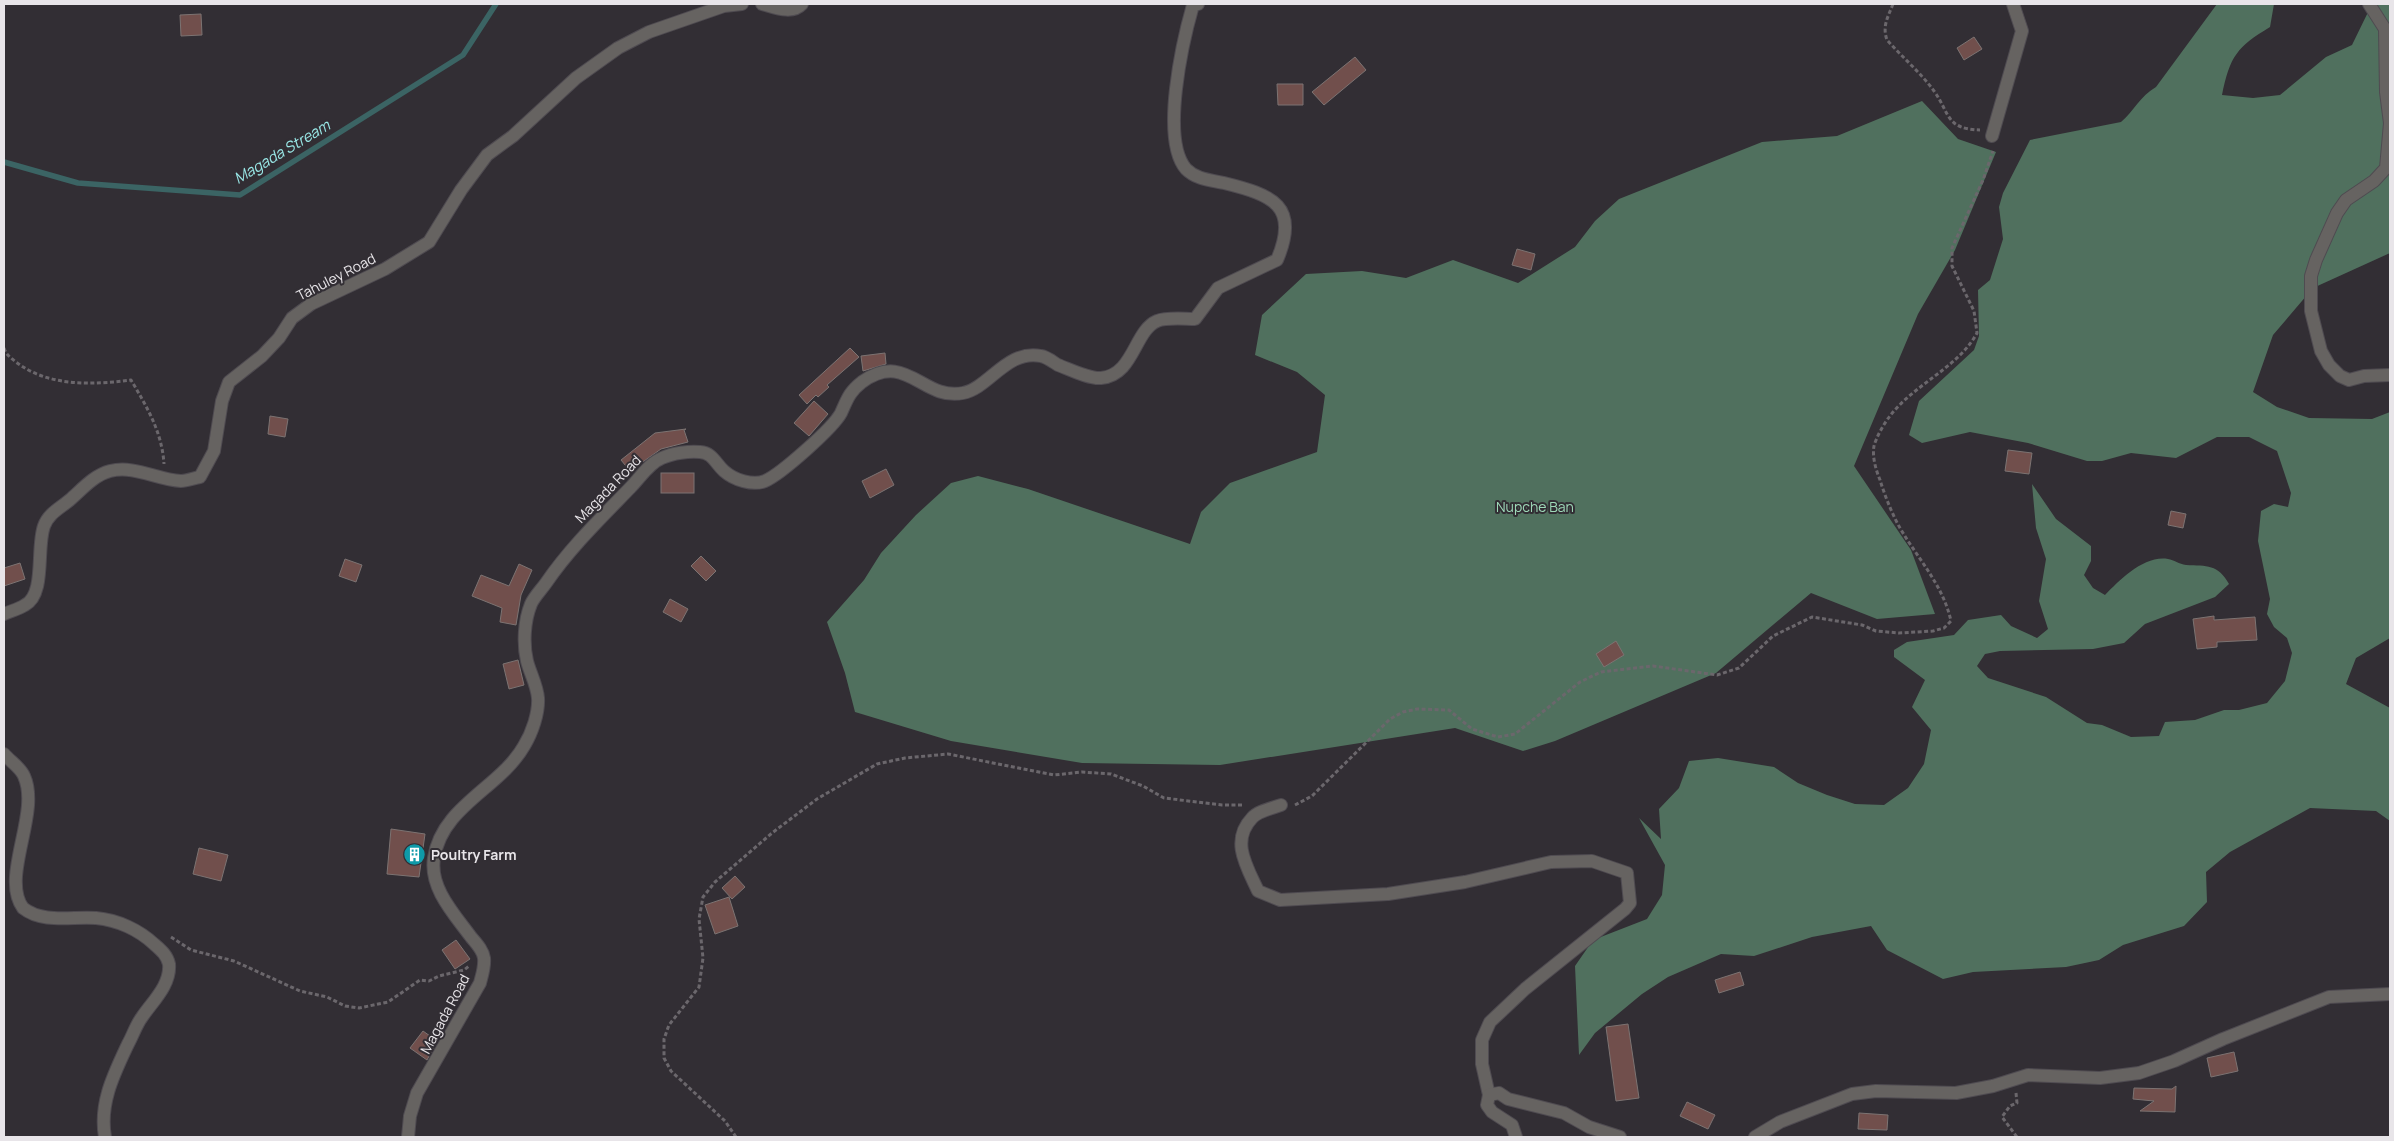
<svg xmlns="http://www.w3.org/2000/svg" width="2394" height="1141" font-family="Manrope,sans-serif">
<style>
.forest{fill:#50705e}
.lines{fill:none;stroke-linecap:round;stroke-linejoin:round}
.stream{stroke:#3b6464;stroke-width:5.5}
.building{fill:#714f4c;stroke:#7c7372}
.minor-casing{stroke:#4f4b51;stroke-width:14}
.path{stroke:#6b676c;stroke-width:3;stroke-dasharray:4 2.5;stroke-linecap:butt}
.minor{stroke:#666361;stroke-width:12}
.labels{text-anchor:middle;stroke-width:4;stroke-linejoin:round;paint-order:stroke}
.street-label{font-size:14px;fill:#e8e5e9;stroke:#322e34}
.park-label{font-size:14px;fill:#9ed9b8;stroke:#322e34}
.poi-label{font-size:14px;font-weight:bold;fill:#e8e5e9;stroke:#322e34;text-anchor:start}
.water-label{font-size:15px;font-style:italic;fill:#9ae9e8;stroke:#322e34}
</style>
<rect width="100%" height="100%" fill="#322e34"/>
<g class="forest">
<path d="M2217,4H2274L2270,27C2237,47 2230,56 2222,95L2253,98L2280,95L2326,57L2352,45L2372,4H2390V253L2313,288L2273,335L2253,392L2277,407L2309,418L2372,419L2390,412V638L2356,658L2346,684L2390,708V821L2376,811L2310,808L2230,852L2206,872L2207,902L2184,926L2123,945L2099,960L2066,967L1973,972L1943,979L1887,950L1871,926L1812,937L1754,956L1721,954L1668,977L1642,994L1595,1033L1579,1055L1575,966L1593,940L1647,919L1662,895L1665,865L1639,818L1661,839L1659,809L1679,788L1689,761L1718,758L1774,767L1798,783L1827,795L1855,804L1884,805L1908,788L1924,764L1931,730L1912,707L1925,680L1894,657V650L1907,642L1954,635L1968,620L2001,615L2011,626L2037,638L2048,629L2039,601L2046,559L2036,528L2032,484L2056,519L2091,546V561L2084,575L2093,588L2105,595C2120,580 2144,555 2168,559C2174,560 2179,564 2186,565C2207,566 2218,564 2229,584L2215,597L2145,624L2124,643L2093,649L2000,651L1985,654L1977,666L1988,678L2046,697L2087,723L2102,725L2131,737L2159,736L2165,722L2195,720L2224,710H2239L2267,703L2285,681L2292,653L2287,638L2274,627L2267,614L2270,599L2258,541L2261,511L2274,504L2288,507L2291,493L2277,451L2249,437H2217L2176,458L2131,453L2102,461H2087L2028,443L1970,432L1922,443L1909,435L1919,401L1974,350L1979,336L1978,290L1990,280L2003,239L1999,207L2003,193L2030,140L2121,122C2134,111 2140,96 2156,87Z"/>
<path d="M1922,101L1958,139L1996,152L1955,250L1918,314L1854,466L1911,550L1935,614L1877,619L1811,593L1716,673L1555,741L1523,751L1455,728L1220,765L1082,763L951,741L855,712L845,673L827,622L864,580L881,553L916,515L951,483L978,476L1028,489L1190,544L1201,512L1230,483L1317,452L1325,395L1297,372L1255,355L1262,315L1306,274L1362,271L1406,278L1453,260L1518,283L1575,247L1595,221L1619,199L1762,142L1837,136Z"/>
</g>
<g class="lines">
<path class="stream" d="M4,162L78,183L240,195L463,55L496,4"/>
</g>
<g class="building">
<path d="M201,14L202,35L181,36L180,15Z"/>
<path d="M1974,37L1982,49L1964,60L1957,48Z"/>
<path d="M1355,57L1366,70L1324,105L1312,92Z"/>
<path d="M1277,84H1303V105H1278Z"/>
<path d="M1517,249L1535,254L1531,270L1512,265Z"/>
<path d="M850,348L859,357L827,385L829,387L818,397L816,395L807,404L799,395Z"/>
<path d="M885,353L886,364L863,371L861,356Z"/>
<path d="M814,401L828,414L809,436L794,423Z"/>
<path d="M270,416L288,419L285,437L268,434Z"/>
<path d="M686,429L684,430L688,442L661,449L630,471L621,460L655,433Z"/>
<path d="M2008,450L2032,453L2029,474L2005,471Z"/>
<path d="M886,469L894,485L870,498L862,481Z"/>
<rect x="661" y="473" width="33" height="20"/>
<path d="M2171,511L2186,514L2183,528L2168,525Z"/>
<path d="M701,556L716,571L706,581L691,566Z"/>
<path d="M345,559L362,565L356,582L339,576Z"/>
<path d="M20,563L25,579L4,586V568Z"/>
<path d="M519,564L532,570L521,595L516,625L500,622L502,608L472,596L481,575L509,586Z"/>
<path d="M670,599L688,609L681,622L663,612Z"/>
<path d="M2214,616V620L2255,617L2257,640L2217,642V647L2197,649L2193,619Z"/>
<path d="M1616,641L1624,655L1604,667L1596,654Z"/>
<path d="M518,660L524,685L509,689L503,664Z"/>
<path d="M391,829L425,834L419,877L387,874Z"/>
<path d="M199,848L228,855L221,881L193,874Z"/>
<path d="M735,876L745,887L732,899L722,888Z"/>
<path d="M729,897L738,926L715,934L705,905Z"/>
<path d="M456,940L470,959L455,969L442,950Z"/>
<path d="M1740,972L1744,985L1719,993L1715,980Z"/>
<path d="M1628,1024L1639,1098L1616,1101L1606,1027Z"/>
<path d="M423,1031L437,1041L427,1060L410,1048Z"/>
<path d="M2234,1052L2238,1071L2211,1077L2207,1058Z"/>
<path d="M2176,1086L2175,1112L2140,1111L2154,1101L2133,1099L2134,1088L2172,1089Z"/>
<path d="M1687,1102L1715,1115L1708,1129L1680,1116Z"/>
<path d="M1859,1113L1888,1115L1887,1130L1858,1129Z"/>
</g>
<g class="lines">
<defs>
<g id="minor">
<path d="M762,4C774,7 792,15 802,4"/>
<path d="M2369,4L2385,29L2386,92L2390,123L2386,168L2374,181L2346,200L2337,213L2316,260L2311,276V311L2321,351L2329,365L2340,376L2349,380L2364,376L2390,375"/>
<path d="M1992,136L2022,31L2013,4"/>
<path d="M4,614C11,611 19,609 25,605C46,594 36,548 44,526C49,512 63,507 73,497C84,487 95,475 110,471C135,465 157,480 181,481C187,481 194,478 200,477L214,451L222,401L229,382L262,356L279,338L292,318L311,304L385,269L429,242L461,190L487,155L513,136L576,78L618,48L649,32L724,6L742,4"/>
<path d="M4,754C10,761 21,768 24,776C41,813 0,877 23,908C43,924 73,916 96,918C118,920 139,930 154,944C161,950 167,955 169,964C171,985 152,1002 142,1017C136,1025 133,1035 128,1044C114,1074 99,1103 105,1137"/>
<path d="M1281,805C1273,808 1258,811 1252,818C1230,841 1247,867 1258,891L1280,900L1388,894L1465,882L1551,862L1592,861L1627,873L1630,903L1625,909L1525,989L1490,1022L1482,1040V1064L1489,1095"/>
<path d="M408,1137L410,1116L417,1093L480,983C482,975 485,967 484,958C483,950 476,943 471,937C455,915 429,888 434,858C442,806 500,788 524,746C532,733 539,713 538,698C537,685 530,673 527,661C523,644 524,621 531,604C534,597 541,590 546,583C570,548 600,519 630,488C640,478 649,463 662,458C673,453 689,451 700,452C713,453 715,463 724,471C734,480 753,486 765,481C781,474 833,428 841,413C847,400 849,392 862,382C907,350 922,401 963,393C989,388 1007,349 1041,356C1047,357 1053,362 1058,365C1069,369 1089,379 1101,378C1134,375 1134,331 1157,321C1167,317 1184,319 1195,319L1218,288L1277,260C1300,206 1273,195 1224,183C1211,180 1197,180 1186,169C1160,139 1183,40 1193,5L1198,4"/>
<path d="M1516,1137L1512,1125L1492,1112L1487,1105L1489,1095L1499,1093L1508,1099L1564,1113L1589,1127L1620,1137"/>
<path d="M1755,1137L1780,1122L1852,1094L1876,1091L1956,1093L1993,1086L2028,1075L2100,1078L2139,1073L2174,1061L2223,1039L2329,997L2390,994"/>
</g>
</defs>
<use href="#minor" class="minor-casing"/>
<g class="path">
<path d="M1893,4C1888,17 1882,26 1887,40C1902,57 1921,73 1934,91C1950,113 1945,129 1980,130"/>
<path d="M4,348C6,355 11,358 16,362C48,387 93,385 131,380C147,407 162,432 164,464"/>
<path d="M1295,805L1312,796L1390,719L1403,712L1417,709L1449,710L1472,729L1498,737L1515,734L1580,682L1601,672L1653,666L1717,675L1739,668L1773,636L1812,617L1862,625L1876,631L1899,633L1933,631L1944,628L1951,621C1943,585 1918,559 1900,528C1892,514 1885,496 1880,480C1876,470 1872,457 1874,446C1876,438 1884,423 1890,416C1914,384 1958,368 1977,333L1974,311L1952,266V248L1983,180L1993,151"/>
<path d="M171,937L191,950L234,961L300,991L327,997L345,1006L359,1008L388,1002L420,980L429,981L439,976L464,970L469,966"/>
<path d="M2016,1093L2017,1103L2010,1106L2002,1117L2017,1137"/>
<path d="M736,1137L725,1121L671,1071L664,1058V1039L669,1025L699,987L703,958L699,919L703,897L715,882L772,833L817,799L877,764L905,758L948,754L1054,775L1082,772L1111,774L1143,786L1164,798L1222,805H1244"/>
</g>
<use href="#minor" class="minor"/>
</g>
<defs>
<symbol id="building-disc" viewBox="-11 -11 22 22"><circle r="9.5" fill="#0f9aa8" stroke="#322e34"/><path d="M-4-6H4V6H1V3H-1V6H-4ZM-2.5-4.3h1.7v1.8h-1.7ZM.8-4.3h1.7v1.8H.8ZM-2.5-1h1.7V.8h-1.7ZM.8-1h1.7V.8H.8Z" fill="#fff"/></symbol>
</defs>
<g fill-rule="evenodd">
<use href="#building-disc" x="402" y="842" width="25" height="25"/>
</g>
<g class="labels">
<g class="street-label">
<text transform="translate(336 277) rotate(-27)" y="5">Tahuley Road</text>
<text transform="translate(608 489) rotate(-46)" y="5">Magada Road</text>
<text transform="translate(445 1014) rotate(-62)" y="5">Magada Road</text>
</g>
<g class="park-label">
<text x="1535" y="512">Nupche Ban</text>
</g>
<g class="poi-label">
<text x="431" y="860">Poultry Farm</text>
</g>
<g class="water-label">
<text transform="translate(282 152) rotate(-31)" y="5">Magada Stream</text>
</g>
</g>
<rect width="2394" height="1141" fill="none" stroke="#e8e5e9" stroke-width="10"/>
</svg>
